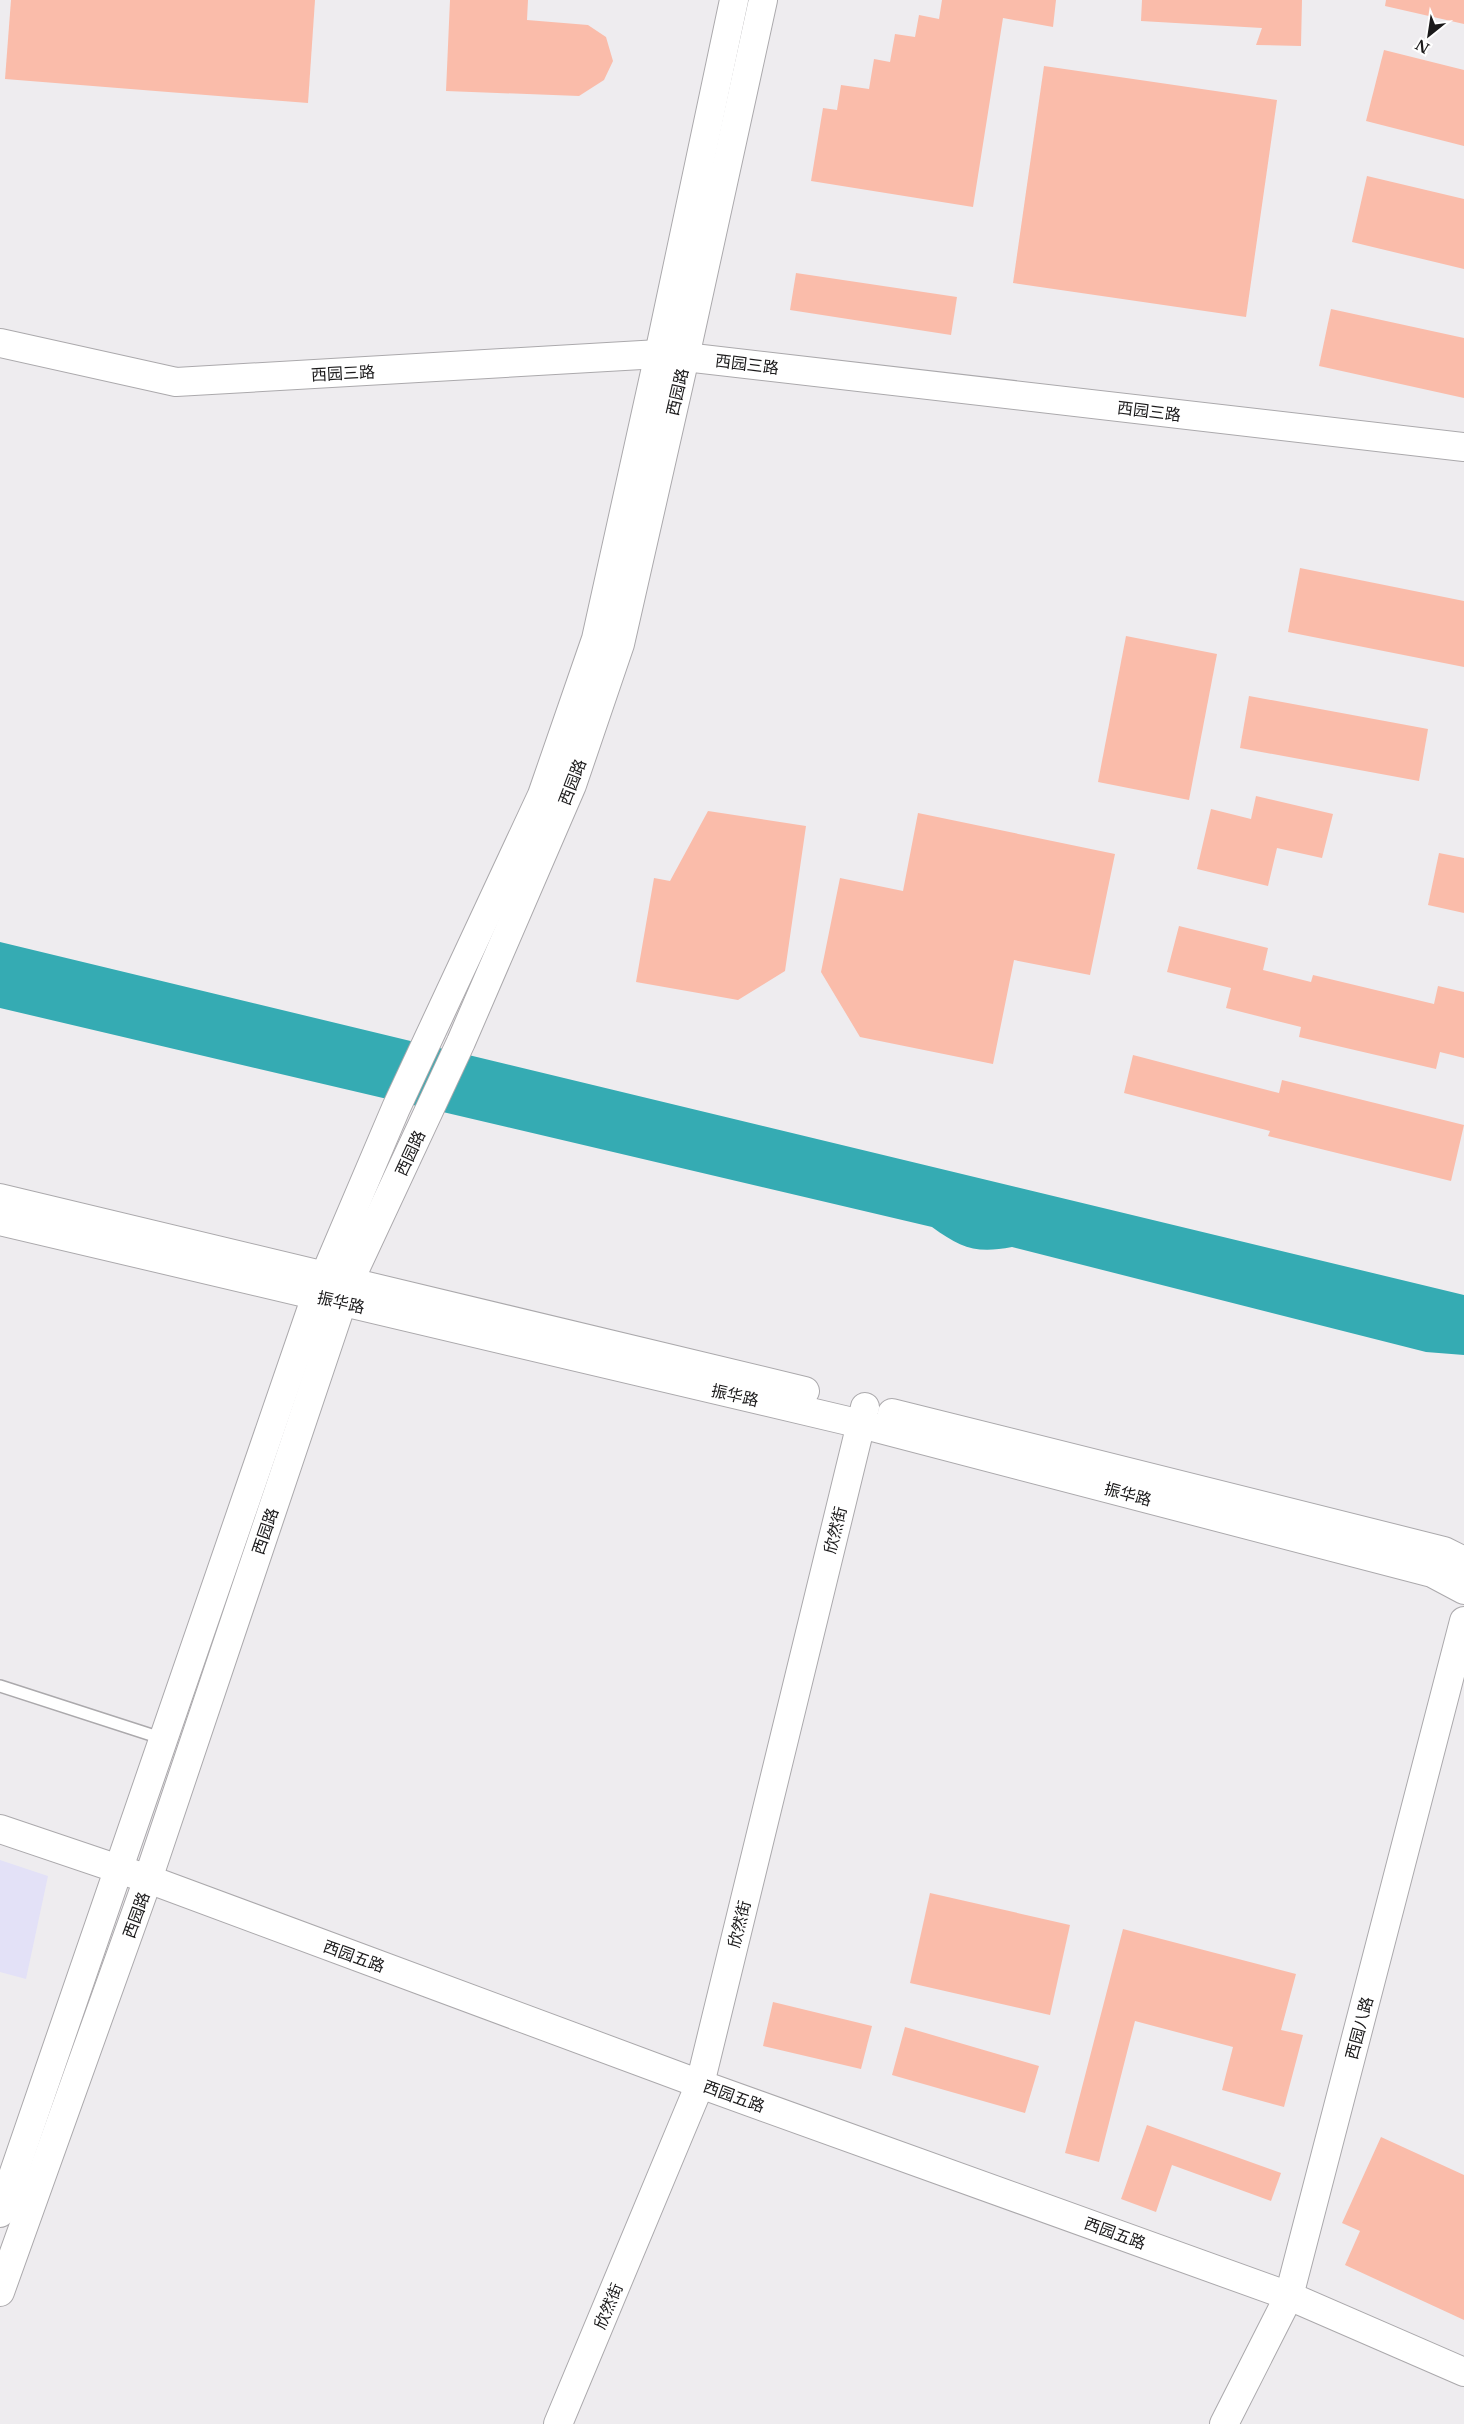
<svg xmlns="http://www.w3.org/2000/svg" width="1464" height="2424" font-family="'Libre Baskerville','Noto Sans SC',serif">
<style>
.commercial{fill:#e3e1f7}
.water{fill:#35abb3}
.building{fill:#fabcaa}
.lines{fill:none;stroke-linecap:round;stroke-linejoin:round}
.lane-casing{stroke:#aba9ac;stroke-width:14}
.secondary-casing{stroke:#aba9ac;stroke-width:30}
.lane{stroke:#fff;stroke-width:11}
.secondary{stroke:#fff;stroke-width:28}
.labels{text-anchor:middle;stroke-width:5;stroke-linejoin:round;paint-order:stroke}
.street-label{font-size:16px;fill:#1a191a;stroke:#fff}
</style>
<rect width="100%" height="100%" fill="#eeecef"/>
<path class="commercial" d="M0,1860L48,1876L26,1979L0,1972Z"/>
<path class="water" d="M0,942L1464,1295V1355L1426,1352L1012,1247C976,1254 961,1248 932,1227L0,1008Z"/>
<g class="building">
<path d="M11,0H315L308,103L5,79Z"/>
<path d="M450,0H528L527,20L588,25L606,37L613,61L604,80L579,96L446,91Z"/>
<path d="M942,0H1056L1053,27L1003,18L973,207L811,181L823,108L837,110L841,85L869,89L874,59L890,62L895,34L915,37L919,15L939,19Z"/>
<path d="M1142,0H1302L1301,46L1256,45L1262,28L1141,21Z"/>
<path d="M1386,0H1464V24L1385,6Z"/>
<path d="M1384,50L1464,70V146L1366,121Z"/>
<path d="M1044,66L1277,100L1246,317L1013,283Z"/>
<path d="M1367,176L1464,199V269L1352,242Z"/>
<path d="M796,273L957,297L951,335L790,310Z"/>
<path d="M1331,309L1464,338V398L1319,366Z"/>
<path d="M1300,568L1464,601V667L1288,632Z"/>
<path d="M1126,636L1217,654L1189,800L1098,782Z"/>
<path d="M1249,696L1428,729L1419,781L1240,748Z"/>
<path d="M1256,796L1333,814L1322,858L1277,848L1268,886L1197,869L1211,809L1251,819Z"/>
<path d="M708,811L806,826L785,971L738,1000L636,982L654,878L670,881Z"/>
<path d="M918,813L1115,854L1090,975L1014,960L993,1064L860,1037L821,972L840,878L903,891Z"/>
<path d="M1439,853L1464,858V913L1428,905Z"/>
<path d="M1179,926L1268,948L1263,970L1311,982L1313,975L1434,1004L1438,986L1464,992V1058L1440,1052L1436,1069L1299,1037L1301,1027L1226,1008L1231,988L1167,972Z"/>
<path d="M1133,1055L1279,1093L1282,1080L1464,1125L1451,1181L1268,1136L1270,1131L1124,1093Z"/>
<path d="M930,1893L1070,1925L1050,2015L910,1983Z"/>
<path d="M1123,1929L1296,1974L1281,2030L1303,2035L1284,2107L1222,2090L1233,2047L1135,2021L1099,2162L1065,2153Z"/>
<path d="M773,2002L872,2026L861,2069L763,2046Z"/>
<path d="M905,2027L1039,2066L1025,2113L892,2075Z"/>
<path d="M1147,2125L1281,2173L1271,2201L1172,2165L1156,2212L1121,2199Z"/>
<path d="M1381,2137L1464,2175V2320L1345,2265L1360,2231L1342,2223Z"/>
</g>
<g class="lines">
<defs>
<path id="lane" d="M0,1686L164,1739"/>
<g id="secondary">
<path d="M0,343L176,382L659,354L1464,447"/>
<path d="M0,1198L805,1391"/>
<path d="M0,1221L861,1424L1432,1573L1464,1590"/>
<path d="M892,1413L1444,1551L1464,1561"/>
<path d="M0,1829L148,1879L700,2084L1289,2296L1464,2372"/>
<path d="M0,2213L316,1296L396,1108L542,795L596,639L659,354L734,0"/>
<path d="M0,2292L148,1879L349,1282L461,1042L572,785L620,644L685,357L763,0"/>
<path d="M558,2424L700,2084L865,1407"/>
<path d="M1224,2424L1289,2296L1464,1621"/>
</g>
</defs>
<use href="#lane" class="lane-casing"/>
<use href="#secondary" class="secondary-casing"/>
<use href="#lane" class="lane"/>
<use href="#secondary" class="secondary"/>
</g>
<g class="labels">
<g class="street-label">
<text transform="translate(747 364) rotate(7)" y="6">西园三路</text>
<text transform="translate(343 373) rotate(-3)" y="6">西园三路</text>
<text transform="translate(677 392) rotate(-77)" y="6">西园路</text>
<text transform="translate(1149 411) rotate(7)" y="6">西园三路</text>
<text transform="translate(572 782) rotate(-69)" y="6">西园路</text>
<text transform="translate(410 1153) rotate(-65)" y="6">西园路</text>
<text transform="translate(341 1302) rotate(13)" y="6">振华路</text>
<text transform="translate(735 1395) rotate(13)" y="6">振华路</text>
<text transform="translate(1128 1494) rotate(15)" y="6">振华路</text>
<text transform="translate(835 1530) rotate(-76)" y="6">欣然街</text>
<text transform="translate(265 1531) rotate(-71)" y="6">西园路</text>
<text transform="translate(136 1915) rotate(-70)" y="6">西园路</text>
<text transform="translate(739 1924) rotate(-76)" y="6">欣然街</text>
<text transform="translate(354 1956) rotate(20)" y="6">西园五路</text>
<text transform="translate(1359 2028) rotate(-75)" y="6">西园八路</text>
<text transform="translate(734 2096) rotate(20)" y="6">西园五路</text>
<text transform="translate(1115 2233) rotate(20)" y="6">西园五路</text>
<text transform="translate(608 2306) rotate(-67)" y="6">欣然街</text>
</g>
</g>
<g transform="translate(1429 35) rotate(210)" stroke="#ffffff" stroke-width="4" paint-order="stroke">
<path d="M0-4L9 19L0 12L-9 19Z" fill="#1a191a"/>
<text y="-8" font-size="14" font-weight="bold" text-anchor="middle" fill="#1a191a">N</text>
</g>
</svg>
